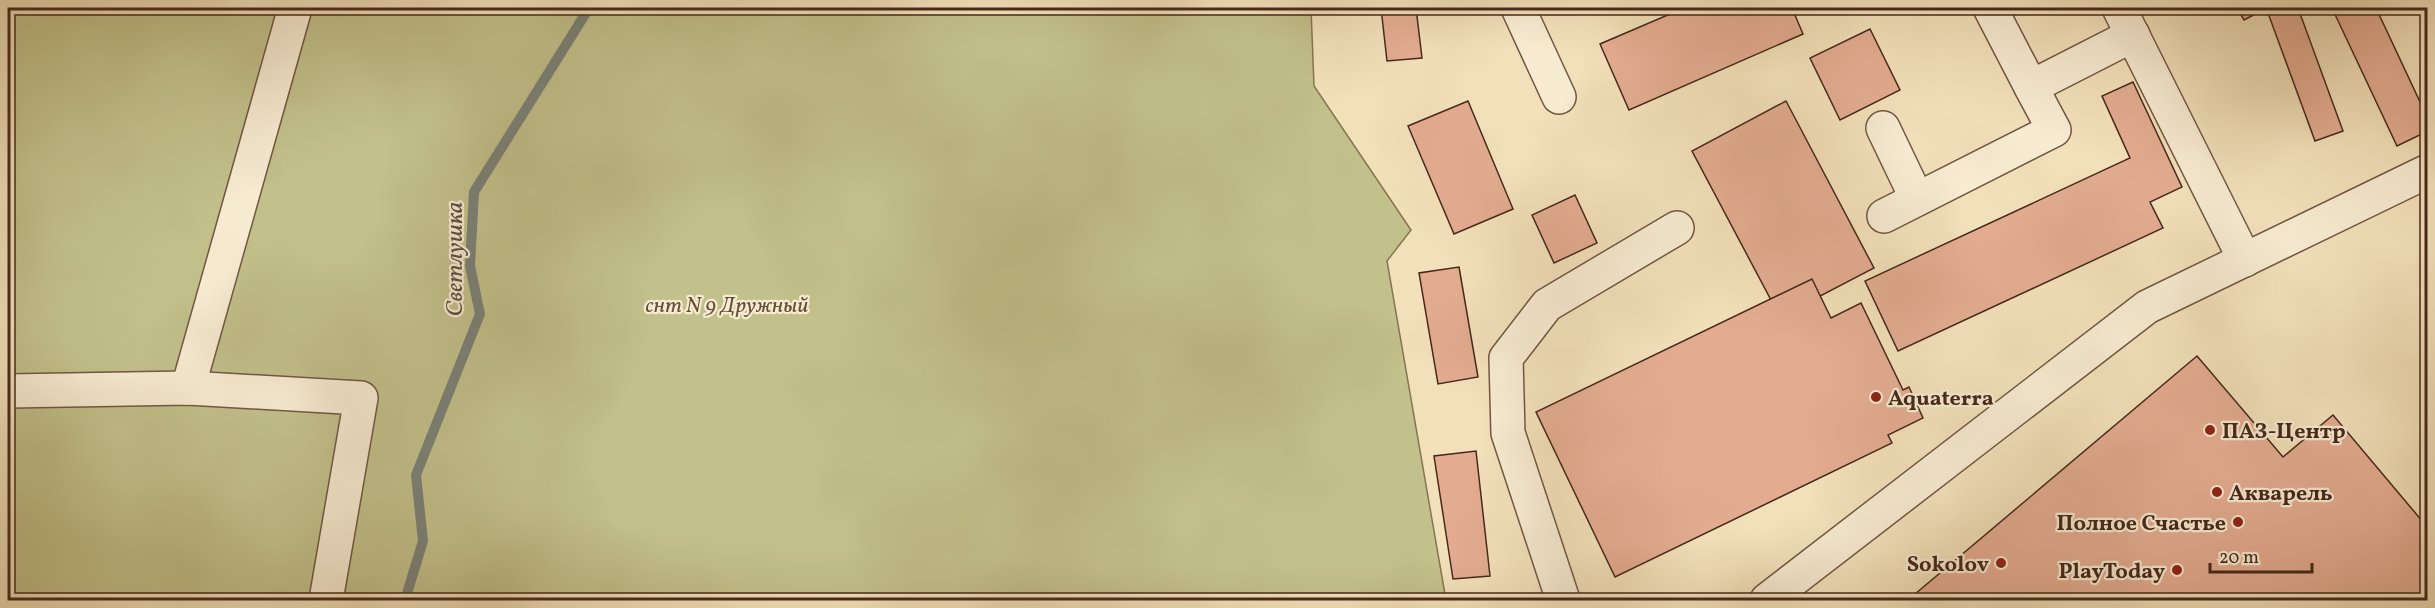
<svg xmlns="http://www.w3.org/2000/svg" width="2435" height="608" font-family="Vollkorn,serif">
<style>
.green{fill:#c2c08b;stroke:#847453;stroke-width:1.5}
.lines{fill:none;stroke-linecap:round;stroke-linejoin:round}
.stream{stroke:#7a8177;stroke-width:10}
.building{fill:#e3ac91;stroke:#46291b;stroke-width:1.5}
.minor-casing{stroke:#715743;stroke-width:36}
.minor{stroke:#f7ebd2;stroke-width:33}
.poi-dot{fill:#8f2418;stroke:#f7ebd2;stroke-width:2}
.labels{text-anchor:middle;stroke-width:4.5;stroke-linejoin:round;paint-order:stroke}
.park-label{font-size:22px;font-style:italic;fill:#654f37;stroke:#f7ebd2}
.poi-label{font-size:22px;font-weight:bold;fill:#46291b;stroke:#f7ebd2;text-anchor:start}
.water-label{font-size:24px;font-style:italic;fill:#5c4e42;stroke:#f7ebd2}
</style>
<rect width="100%" height="100%" fill="#f2e0ba"/>
<filter id="stains"><feTurbulence type="fractalNoise" baseFrequency=".00333" numOctaves="4"/><feColorMatrix values="0 0 0 0 .2 0 0 0 0 .09 0 0 0 0 .02 0 0 0 .5 -.17"/></filter>
<radialGradient id="worn" r=".72"><stop offset=".6" stop-color="#630" stop-opacity="0"/><stop offset="1" stop-color="#630" stop-opacity=".3"/></radialGradient>
<path class="green" d="M8,8H1311L1314,86L1411,230L1387,261L1446,600H8Z"/>
<g class="lines">
<path class="stream" d="M405,600L423,541L416,475L480,314L470,266L474,192L589,8"/>
</g>
<g class="building">
<path d="M1381,8H1416L1422,58L1387,61Z"/>
<path d="M1684,8H1792L1803,34L1629,110L1600,44Z"/>
<path d="M2237,8H2267L2244,20Z"/>
<path d="M2283,8H2298L2343,131L2315,141L2268,13Z"/>
<path d="M2332,8H2376L2428,119V131L2397,146Z"/>
<path d="M1870,29L1900,90L1840,120L1810,58Z"/>
<path d="M2133,82L2182,187L2150,202L2163,228L1898,351L1865,281L2130,158L2102,96Z"/>
<path d="M1468,101L1513,209L1454,234L1408,126Z"/>
<path d="M1786,101L1874,268L1780,317L1692,151Z"/>
<path d="M1575,195L1597,243L1554,263L1532,215Z"/>
<path d="M1459,267L1478,377L1438,384L1419,273Z"/>
<path d="M1812,279L1831,318L1861,303L1903,390L1909,387L1923,418L1888,435L1892,443L1615,577L1536,412Z"/>
<path d="M2197,356L2283,457L2333,415L2428,528V600H1908Z"/>
<path d="M1476,451L1490,576L1453,579L1434,456Z"/>
</g>
<g class="lines">
<defs>
<g id="minor">
<path d="M1518,8L1559,97"/>
<path d="M1990,8L2031,87L2133,35"/>
<path d="M2119,8L2245,260"/>
<path d="M1883,128L1917,199"/>
<path d="M1884,216L2054,130L2031,87"/>
<path d="M188,388L295,8"/>
<path d="M8,391L188,388L361,398L326,600"/>
<path d="M1563,600L1508,433L1506,358L1547,305L1677,228"/>
<path d="M1767,600L2147,307L2428,171"/>
</g>
</defs>
<use href="#minor" class="minor-casing"/>
<use href="#minor" class="minor"/>
</g>
<g class="poi-dot">
<circle cx="1876" cy="397" r="6"/>
<circle cx="2210" cy="430" r="6"/>
<circle cx="2217" cy="492" r="6"/>
<circle cx="2238" cy="522" r="6"/>
<circle cx="2001" cy="563" r="6"/>
<circle cx="2177" cy="570" r="6"/>
</g>
<g class="labels">
<g class="park-label">
<text x="727" y="312">снт N 9 Дружный</text>
</g>
<g class="poi-label">
<text x="1888" y="405">Aquaterra</text>
<text x="2222" y="438">ПАЗ-Центр</text>
<text x="2229" y="500">Акварель</text>
<text x="2226" y="530" text-anchor="end">Полное Счастье</text>
<text x="1989" y="571" text-anchor="end">Sokolov</text>
<text x="2165" y="578" text-anchor="end">PlayToday</text>
</g>
<g class="water-label">
<text transform="translate(454 259) rotate(-90)" y="8">Светлушка</text>
</g>
</g>
<rect width="2435" height="608" fill="none" stroke="#f2e0ba" stroke-width="30"/>
<rect x="9" y="9" width="2417" height="590" fill="none" stroke="#46291b" stroke-width="3"/>
<rect x="15" y="15" width="2405" height="578" fill="none" stroke="#46291b" stroke-width="1.5"/>
<path d="M2210 563v9h102v-9" fill="none" stroke="#46291b" stroke-width="3"/>
<text x="2219" y="563" font-size="18" fill="#46291b" stroke="#f7ebd2" stroke-width="4.5" paint-order="stroke">20 m</text>
<rect width="100%" height="100%" filter="url(#stains)"/>
<rect width="100%" height="100%" fill="url(#worn)"/>
</svg>
